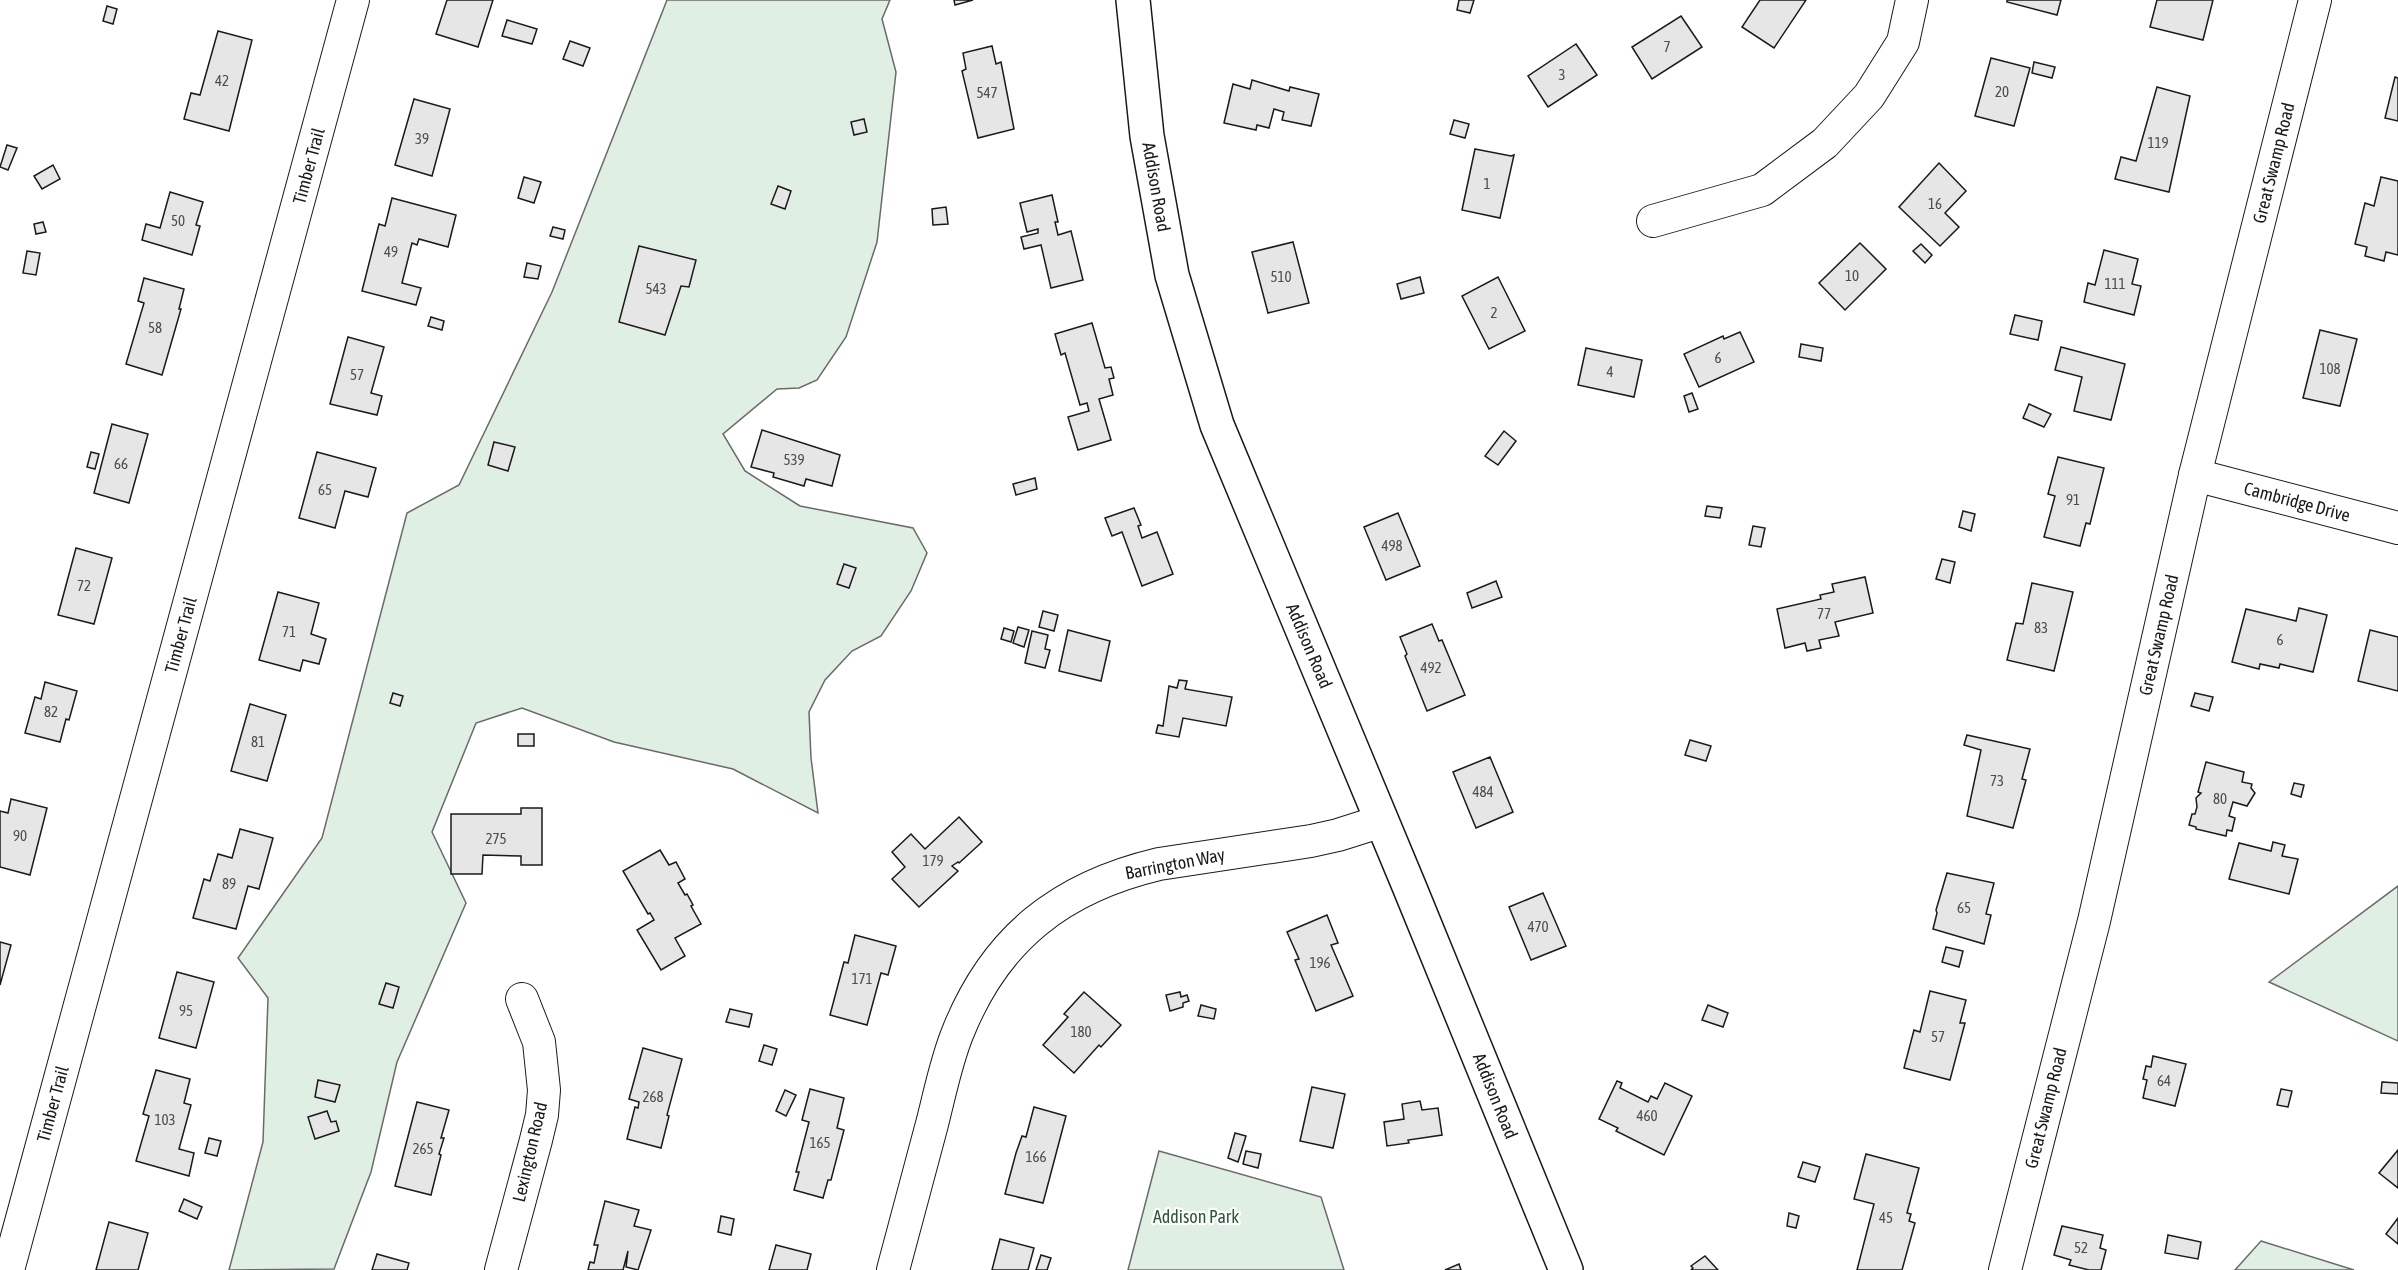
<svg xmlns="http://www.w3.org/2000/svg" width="2398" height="1270" font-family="'Asap Condensed',sans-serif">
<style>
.green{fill:#e0efe3;stroke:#6a6a6a;stroke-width:1.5}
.building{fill:#e6e6e6;stroke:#1a1a1a;stroke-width:1.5}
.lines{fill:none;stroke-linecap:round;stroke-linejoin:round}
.minor-casing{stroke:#1a1a1a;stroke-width:34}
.major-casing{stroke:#1a1a1a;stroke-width:36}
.minor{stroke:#fff;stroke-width:32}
.major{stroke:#fff;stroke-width:33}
.labels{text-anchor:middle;stroke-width:4.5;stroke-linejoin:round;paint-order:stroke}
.number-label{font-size:15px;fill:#4d4d4d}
.street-label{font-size:18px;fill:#1a1a1a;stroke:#fff}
.park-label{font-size:18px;fill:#2b5a34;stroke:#fff}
</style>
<rect width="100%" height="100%" fill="#fff"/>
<g class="green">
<path d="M667,0H890L882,19L896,72L877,242L846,337L817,380L799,388L777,389L723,434L745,471L800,506L913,528L927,553L911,591L881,636L852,651L825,680L809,712L811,758L818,813L733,769L614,742L522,708L476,723L432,832L466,903L397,1062L371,1172L334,1269L229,1270L263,1142L268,998L238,958L322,838L407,513L459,485L552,292Z"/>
<path d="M2398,886V1041L2269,982Z"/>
<path d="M1159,1151L1321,1197L1344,1270H1128Z"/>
<path d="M2261,1241L2354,1270H2235Z"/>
</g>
<g class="building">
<path d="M447,0H493L478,47L436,34Z"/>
<path d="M954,0H973L955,5Z"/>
<path d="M1459,0H1474L1470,13L1457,10Z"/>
<path d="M1760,0H1806L1774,48L1742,27Z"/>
<path d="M2007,0H2061L2057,15L2007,2Z"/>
<path d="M2157,0H2213L2203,40L2150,27Z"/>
<path d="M107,6L117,9L113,24L103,21Z"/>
<path d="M1681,16L1702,47L1652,79L1632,47Z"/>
<path d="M507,20L537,29L532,44L502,36Z"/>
<path d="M218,31L252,40L229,131L184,119L191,93L200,95Z"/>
<path d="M570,41L590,48L583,66L563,59Z"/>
<path d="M1576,44L1597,75L1548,107L1528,76Z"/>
<path d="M992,46L996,64L1001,62L1014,129L978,138L962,71L966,69L963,53Z"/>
<path d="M1991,58L2030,68L2014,126L1975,116Z"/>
<path d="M2034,62L2055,67L2052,78L2032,73Z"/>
<path d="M2395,77L2398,78V121L2385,118Z"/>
<path d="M1252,80L1289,91L1290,87L1319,94L1311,126L1282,120L1284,112L1274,109L1269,128L1257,125L1256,130L1224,123L1233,84L1250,89Z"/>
<path d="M2157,87L2190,96L2169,192L2115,179L2121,157L2136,161Z"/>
<path d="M414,99L450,109L432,176L395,165Z"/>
<path d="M864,119L867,132L854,135L851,122Z"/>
<path d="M1454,120L1469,124L1465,138L1450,134Z"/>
<path d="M7,145L17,148L8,170L0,167Z"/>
<path d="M1475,149L1511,156L1514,155L1500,218L1462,210Z"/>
<path d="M1939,163L1966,191L1945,213L1959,227L1940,246L1899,207Z"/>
<path d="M53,165L60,179L42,189L34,176Z"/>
<path d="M524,177L541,182L534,203L518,198Z"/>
<path d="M2381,177L2398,181V255L2386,252L2384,261L2365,256L2367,247L2355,244L2365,203L2374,206Z"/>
<path d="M778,186L791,191L785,209L771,204Z"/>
<path d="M170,192L203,202L196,225L200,226L192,255L142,240L146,224L160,228Z"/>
<path d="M1052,195L1058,222H1055L1058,235L1071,231L1083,280L1051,288L1041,245L1024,249L1021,237L1038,233V229L1027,232L1020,203Z"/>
<path d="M392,198L456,215L448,247L419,239L417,245L412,243L402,283L421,288L416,305L362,291L379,224L385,226Z"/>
<path d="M946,207L948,224L933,225L932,209Z"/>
<path d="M43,222L46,232L36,234L34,224Z"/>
<path d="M553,227L565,230L563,239L550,236Z"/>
<path d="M1293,242L1309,303L1268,313L1252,252Z"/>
<path d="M1860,243L1886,269L1845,310L1819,283Z"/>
<path d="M1921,244L1932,255L1925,263L1913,251Z"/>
<path d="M639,246L696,260L689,287L681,286L665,335L619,322Z"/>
<path d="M2104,250L2138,259L2132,284L2141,286L2134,315L2084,302L2088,283L2095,285Z"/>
<path d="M27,251L40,253L36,275L23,273Z"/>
<path d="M527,263L541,266L538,279L524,277Z"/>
<path d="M1420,277L1424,293L1401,299L1397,284Z"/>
<path d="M1498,277L1525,331L1489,349L1462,296Z"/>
<path d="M144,278L184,289L179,309H181L162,375L126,364L144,303L138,301Z"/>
<path d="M2015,315L2042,321L2038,340L2010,334Z"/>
<path d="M431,317L444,321L442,330L428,326Z"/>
<path d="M1092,323L1105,368L1111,367L1114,378L1109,379L1113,395L1099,399L1111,440L1078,450L1068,417L1089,411L1087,403L1080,405L1065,353L1061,355L1055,334Z"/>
<path d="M2320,330L2357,339L2340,406L2303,398Z"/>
<path d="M1740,332L1754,362L1699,387L1684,354L1723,336L1724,339Z"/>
<path d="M348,337L384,347L371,393L382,396L377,415L330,404Z"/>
<path d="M1801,344L1823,348L1821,361L1799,357Z"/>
<path d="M2061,347L2125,364L2111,420L2074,411L2082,377L2055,370Z"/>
<path d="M1586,348L1642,360L1634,397L1578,385Z"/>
<path d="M1692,393L1698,409L1689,412L1684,396Z"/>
<path d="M2029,404L2051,414L2044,427L2023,418Z"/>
<path d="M112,424L148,434L129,503L94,493Z"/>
<path d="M762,430L840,455L832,486L806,479L804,486L773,477L774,473L751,467Z"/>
<path d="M1504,431L1516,441L1498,465L1485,456Z"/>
<path d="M494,442L515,447L508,471L488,465Z"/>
<path d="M91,452L99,454L95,469L87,467Z"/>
<path d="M317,452L376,468L368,497L345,491L335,528L299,518Z"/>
<path d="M2058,457L2104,468L2090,524L2086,523L2080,546L2044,537L2055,496L2048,494Z"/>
<path d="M1035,478L1037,489L1016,495L1013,484Z"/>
<path d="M1707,506L1722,508L1720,518L1705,516Z"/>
<path d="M1134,508L1141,525L1138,526L1142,538L1157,532L1173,574L1142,586L1122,532L1112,536L1105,518Z"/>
<path d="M1963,511L1975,514L1971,531L1959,527Z"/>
<path d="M1398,513L1420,566L1386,580L1364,527Z"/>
<path d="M1753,526L1765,528L1761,547L1749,545Z"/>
<path d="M76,548L112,558L94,624L58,615Z"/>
<path d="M1942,559L1955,562L1950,583L1936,579Z"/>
<path d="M844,564L856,568L849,588L837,584Z"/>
<path d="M1865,577L1873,613L1835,622L1839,636L1819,640L1821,648L1807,651L1805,643L1785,648L1777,609L1821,599L1820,595L1834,592L1832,584Z"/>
<path d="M1496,581L1502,597L1472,608L1467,593Z"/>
<path d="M2032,583L2073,592L2054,671L2007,660L2016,623L2023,624Z"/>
<path d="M278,592L319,603L311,634L326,639L319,664L303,660L300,671L259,660Z"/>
<path d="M2299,608L2327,615L2313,672L2280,664L2279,668L2260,664L2259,669L2232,662L2246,609L2296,621Z"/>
<path d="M1043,611L1058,615L1054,631L1039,627Z"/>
<path d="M1432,624L1439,641L1442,640L1465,695L1427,711L1405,656L1407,654L1400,637Z"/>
<path d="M1018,627L1029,630L1024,647L1013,643Z"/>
<path d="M1004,628L1014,631L1011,642L1001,639Z"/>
<path d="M1068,630L1110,641L1101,681L1059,671Z"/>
<path d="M2370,630L2398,637V691L2358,681Z"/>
<path d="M1032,631L1048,635L1045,649L1050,650L1045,668L1025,663Z"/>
<path d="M1179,680L1187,681L1185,689L1232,697L1226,726L1183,718L1179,737L1156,733L1158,725L1163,726L1169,686L1177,688Z"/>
<path d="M45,682L77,691L69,720L66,719L60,742L25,733L35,697L41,699Z"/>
<path d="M393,693L403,696L400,706L390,703Z"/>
<path d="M2195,693L2213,697L2209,711L2191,706Z"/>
<path d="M250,704L286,715L267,781L231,771Z"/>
<rect x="518" y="734" width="16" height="12"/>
<path d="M1967,735L2030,749L2022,779L2026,780L2013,828L1967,816L1981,750L1964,745Z"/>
<path d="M1690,740L1711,746L1706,761L1685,755Z"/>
<path d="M1490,757L1513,812L1476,828L1453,772Z"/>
<path d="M2206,762L2244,772L2242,782L2252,784L2251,788L2255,793L2247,806L2233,802L2229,816L2235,818L2232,831L2227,830L2226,836L2196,829V827L2189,825L2192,814H2195L2197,807L2196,798L2201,793L2198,792Z"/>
<path d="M2294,783L2304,785L2301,797L2291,794Z"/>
<path d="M11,799L47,808L30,875L0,867V811L8,813Z"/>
<path d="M521,808H542V865H521V856L483,855L482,874H451V814H521Z"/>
<path d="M959,817L982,842L959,863L958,862L952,866L958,871L919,907L892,879L905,867L892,852L911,834L925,849Z"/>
<path d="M240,829L273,838L259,889L248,886L236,929L193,918L204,879L210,881L218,854L232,858Z"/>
<path d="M2273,842L2285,845L2282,856L2298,859L2289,894L2229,879L2239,843L2271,851Z"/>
<path d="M660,850L669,865L676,862L685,879L678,883L685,895L687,894L693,905L691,906L701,924L675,938L685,956L661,970L637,930L654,920L650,913L648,914L623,871Z"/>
<path d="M1947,873L1994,883L1986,914L1991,915L1984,944L1933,929L1937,913L1936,910Z"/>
<path d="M1543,893L1566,946L1531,960L1509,907Z"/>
<path d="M1327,915L1338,943L1331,945L1353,996L1316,1011L1295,960L1299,959L1287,932Z"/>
<path d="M855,935L896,946L888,975L881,973L867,1025L830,1015L844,962L848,963Z"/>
<path d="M0,942L11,945L0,985Z"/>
<path d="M1946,947L1963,951L1959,967L1942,962Z"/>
<path d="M177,972L214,982L196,1048L159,1038Z"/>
<path d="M386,983L399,987L393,1008L379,1004Z"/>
<path d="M1930,991L1966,1000L1960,1023H1965L1950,1080L1904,1068L1914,1030L1920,1032Z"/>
<path d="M1084,992L1121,1025L1101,1047L1099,1045L1074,1073L1043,1045L1068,1017L1064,1014Z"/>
<path d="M1180,992L1181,997L1187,995L1189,1001L1183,1003V1007L1170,1011L1166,995Z"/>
<path d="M1201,1005L1216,1009L1214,1019L1198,1016Z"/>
<path d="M1708,1005L1728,1013L1723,1027L1702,1020Z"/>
<path d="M730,1009L752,1014L749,1027L726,1022Z"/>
<path d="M764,1045L777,1049L772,1065L759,1061Z"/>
<path d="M643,1048L682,1059L667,1115L669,1116L661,1148L627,1139L635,1107L638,1108L639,1102L629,1099Z"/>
<path d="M2153,1056L2186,1064L2175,1106L2143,1098L2147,1080L2143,1079L2144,1075L2146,1066L2151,1067Z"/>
<path d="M156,1070L190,1079L184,1103L191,1105L179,1149L194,1153L189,1176L136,1161L149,1116L143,1114Z"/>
<path d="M318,1080L340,1085L335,1102L315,1097Z"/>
<path d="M1617,1081L1622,1083L1620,1088L1648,1102L1651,1096L1657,1099L1665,1083L1692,1096L1664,1155L1616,1131L1618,1128L1599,1119Z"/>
<path d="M2382,1082L2398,1083V1094L2381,1093Z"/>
<path d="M1312,1087L1345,1094L1333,1148L1300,1141Z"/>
<path d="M810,1089L844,1098L837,1128L844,1130L831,1180H828L823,1198L794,1190L799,1172H796L809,1122L802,1120Z"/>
<path d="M2281,1089L2292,1091L2288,1107L2277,1105Z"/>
<path d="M785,1090L796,1095L786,1116L776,1111Z"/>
<path d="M1420,1101L1422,1110L1438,1108L1442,1135L1408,1140L1409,1143L1387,1146L1384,1122L1404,1119L1402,1104Z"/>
<path d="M417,1102L449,1110L441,1138H444L439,1154L441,1155L431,1195L395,1186Z"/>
<path d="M1034,1107L1066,1116L1043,1203L1005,1194L1016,1153L1022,1136L1026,1137Z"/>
<path d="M327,1111L331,1122L336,1121L339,1131L315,1139L308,1117Z"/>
<path d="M1235,1133L1246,1136L1238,1162L1228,1158Z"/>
<path d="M209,1138L221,1141L217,1156L205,1153Z"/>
<path d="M2398,1150V1188L2379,1173Z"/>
<path d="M1246,1151L1261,1154L1258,1168L1243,1164Z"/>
<path d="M1866,1154L1919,1168L1907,1213L1911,1214L1909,1221L1915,1223L1902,1270H1857L1874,1204L1854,1199Z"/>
<path d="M1803,1162L1820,1167L1815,1182L1798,1177Z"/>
<path d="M184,1199L202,1207L197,1219L179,1211Z"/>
<path d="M605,1201L639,1210L634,1226L651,1230L638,1270L626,1267L628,1251L623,1270H588L590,1262L594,1263L598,1245H594Z"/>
<path d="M1789,1213L1799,1216L1796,1228L1787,1226Z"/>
<path d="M721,1216L734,1219L731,1235L718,1232Z"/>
<path d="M2398,1218V1244L2386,1234Z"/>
<path d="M109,1222L148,1233L138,1270H96Z"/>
<path d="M2062,1226L2103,1235L2100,1248L2106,1250L2101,1270H2089L2069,1265L2071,1260L2054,1255Z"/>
<path d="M2168,1235L2201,1242L2198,1259L2165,1253Z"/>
<path d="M1000,1239L1034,1248L1028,1270H992Z"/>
<path d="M776,1245L811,1254L807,1270H769Z"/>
<path d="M377,1254L409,1263L407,1270H372Z"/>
<path d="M1041,1255L1051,1258L1047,1270H1036Z"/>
<path d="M1705,1256L1718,1270H1691L1693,1268L1691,1266Z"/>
<path d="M1459,1264L1461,1270H1445Z"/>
</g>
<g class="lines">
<defs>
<g id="minor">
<path d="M1653,221L1762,190L1825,143L1869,96L1903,42L1912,0"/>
<path d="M2195,475L2398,528"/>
<path d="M8,1270L353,0"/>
<path d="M501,1270L536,1140L542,1115L544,1090L539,1042L522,999"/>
<path d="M893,1270C906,1221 919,1173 932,1124C940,1093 946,1061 958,1032C996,937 1062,887 1159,864L1311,841L1338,835L1382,821"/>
<path d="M2005,1270L2094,921L2195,475L2315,0"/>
</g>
<path id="major" d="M1133,0L1147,136L1172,275L1217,425L1409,886L1566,1270"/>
</defs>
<use href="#minor" class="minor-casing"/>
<use href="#major" class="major-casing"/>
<use href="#minor" class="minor"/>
<use href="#major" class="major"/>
</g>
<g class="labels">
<g class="number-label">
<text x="1667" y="52">7</text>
<text x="1562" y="80">3</text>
<text x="222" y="86">42</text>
<text x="2002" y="97">20</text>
<text x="987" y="98">547</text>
<text x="422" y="144">39</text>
<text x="2158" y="148">119</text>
<text x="1487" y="189">1</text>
<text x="1935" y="209">16</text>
<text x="178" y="226">50</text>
<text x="391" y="257">49</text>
<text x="1852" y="281">10</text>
<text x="1281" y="282">510</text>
<text x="2115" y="289">111</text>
<text x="656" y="294">543</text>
<text x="1494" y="318">2</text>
<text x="155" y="333">58</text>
<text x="1718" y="363">6</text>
<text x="2330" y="374">108</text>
<text x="1610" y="377">4</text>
<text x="357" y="380">57</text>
<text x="794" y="465">539</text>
<text x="121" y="469">66</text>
<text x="325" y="495">65</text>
<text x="2073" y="505">91</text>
<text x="1392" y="551">498</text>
<text x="84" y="591">72</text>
<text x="1824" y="619">77</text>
<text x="2041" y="633">83</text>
<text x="289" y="637">71</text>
<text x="2280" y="645">6</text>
<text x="1431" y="673">492</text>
<text x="51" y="717">82</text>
<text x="258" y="747">81</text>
<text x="1997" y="786">73</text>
<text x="1483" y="797">484</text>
<text x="2220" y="804">80</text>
<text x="20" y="841">90</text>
<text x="496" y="844">275</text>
<text x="933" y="866">179</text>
<text x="229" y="889">89</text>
<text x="1964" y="913">65</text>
<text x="1538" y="932">470</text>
<text x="1320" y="968">196</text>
<text x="862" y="984">171</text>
<text x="186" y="1016">95</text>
<text x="1081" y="1037">180</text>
<text x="1938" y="1042">57</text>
<text x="2164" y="1086">64</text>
<text x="653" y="1102">268</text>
<text x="1647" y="1121">460</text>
<text x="165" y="1125">103</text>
<text x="820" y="1148">165</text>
<text x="423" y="1154">265</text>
<text x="1036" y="1162">166</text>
<text x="1886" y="1223">45</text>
<text x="2081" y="1253">52</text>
</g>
<g class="street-label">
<text transform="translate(2274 163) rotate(-76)" y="6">Great Swamp Road</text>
<text transform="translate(309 166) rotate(-75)" y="6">Timber Trail</text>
<text transform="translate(1156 187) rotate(80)" y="6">Addison Road</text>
<text transform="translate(2297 502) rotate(15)" y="6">Cambridge Drive</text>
<text transform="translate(181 635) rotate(-75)" y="6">Timber Trail</text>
<text transform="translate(2159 635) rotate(-77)" y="6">Great Swamp Road</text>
<text transform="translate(1309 646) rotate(67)" y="6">Addison Road</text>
<text transform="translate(1175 864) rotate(-11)" y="6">Barrington Way</text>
<text transform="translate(1495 1096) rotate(68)" y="6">Addison Road</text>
<text transform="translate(53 1104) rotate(-75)" y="6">Timber Trail</text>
<text transform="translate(2046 1108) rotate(-76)" y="6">Great Swamp Road</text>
<text transform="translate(530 1152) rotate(-77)" y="6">Lexington Road</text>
</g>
<g class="park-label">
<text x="1196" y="1223">Addison Park</text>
</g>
</g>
</svg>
